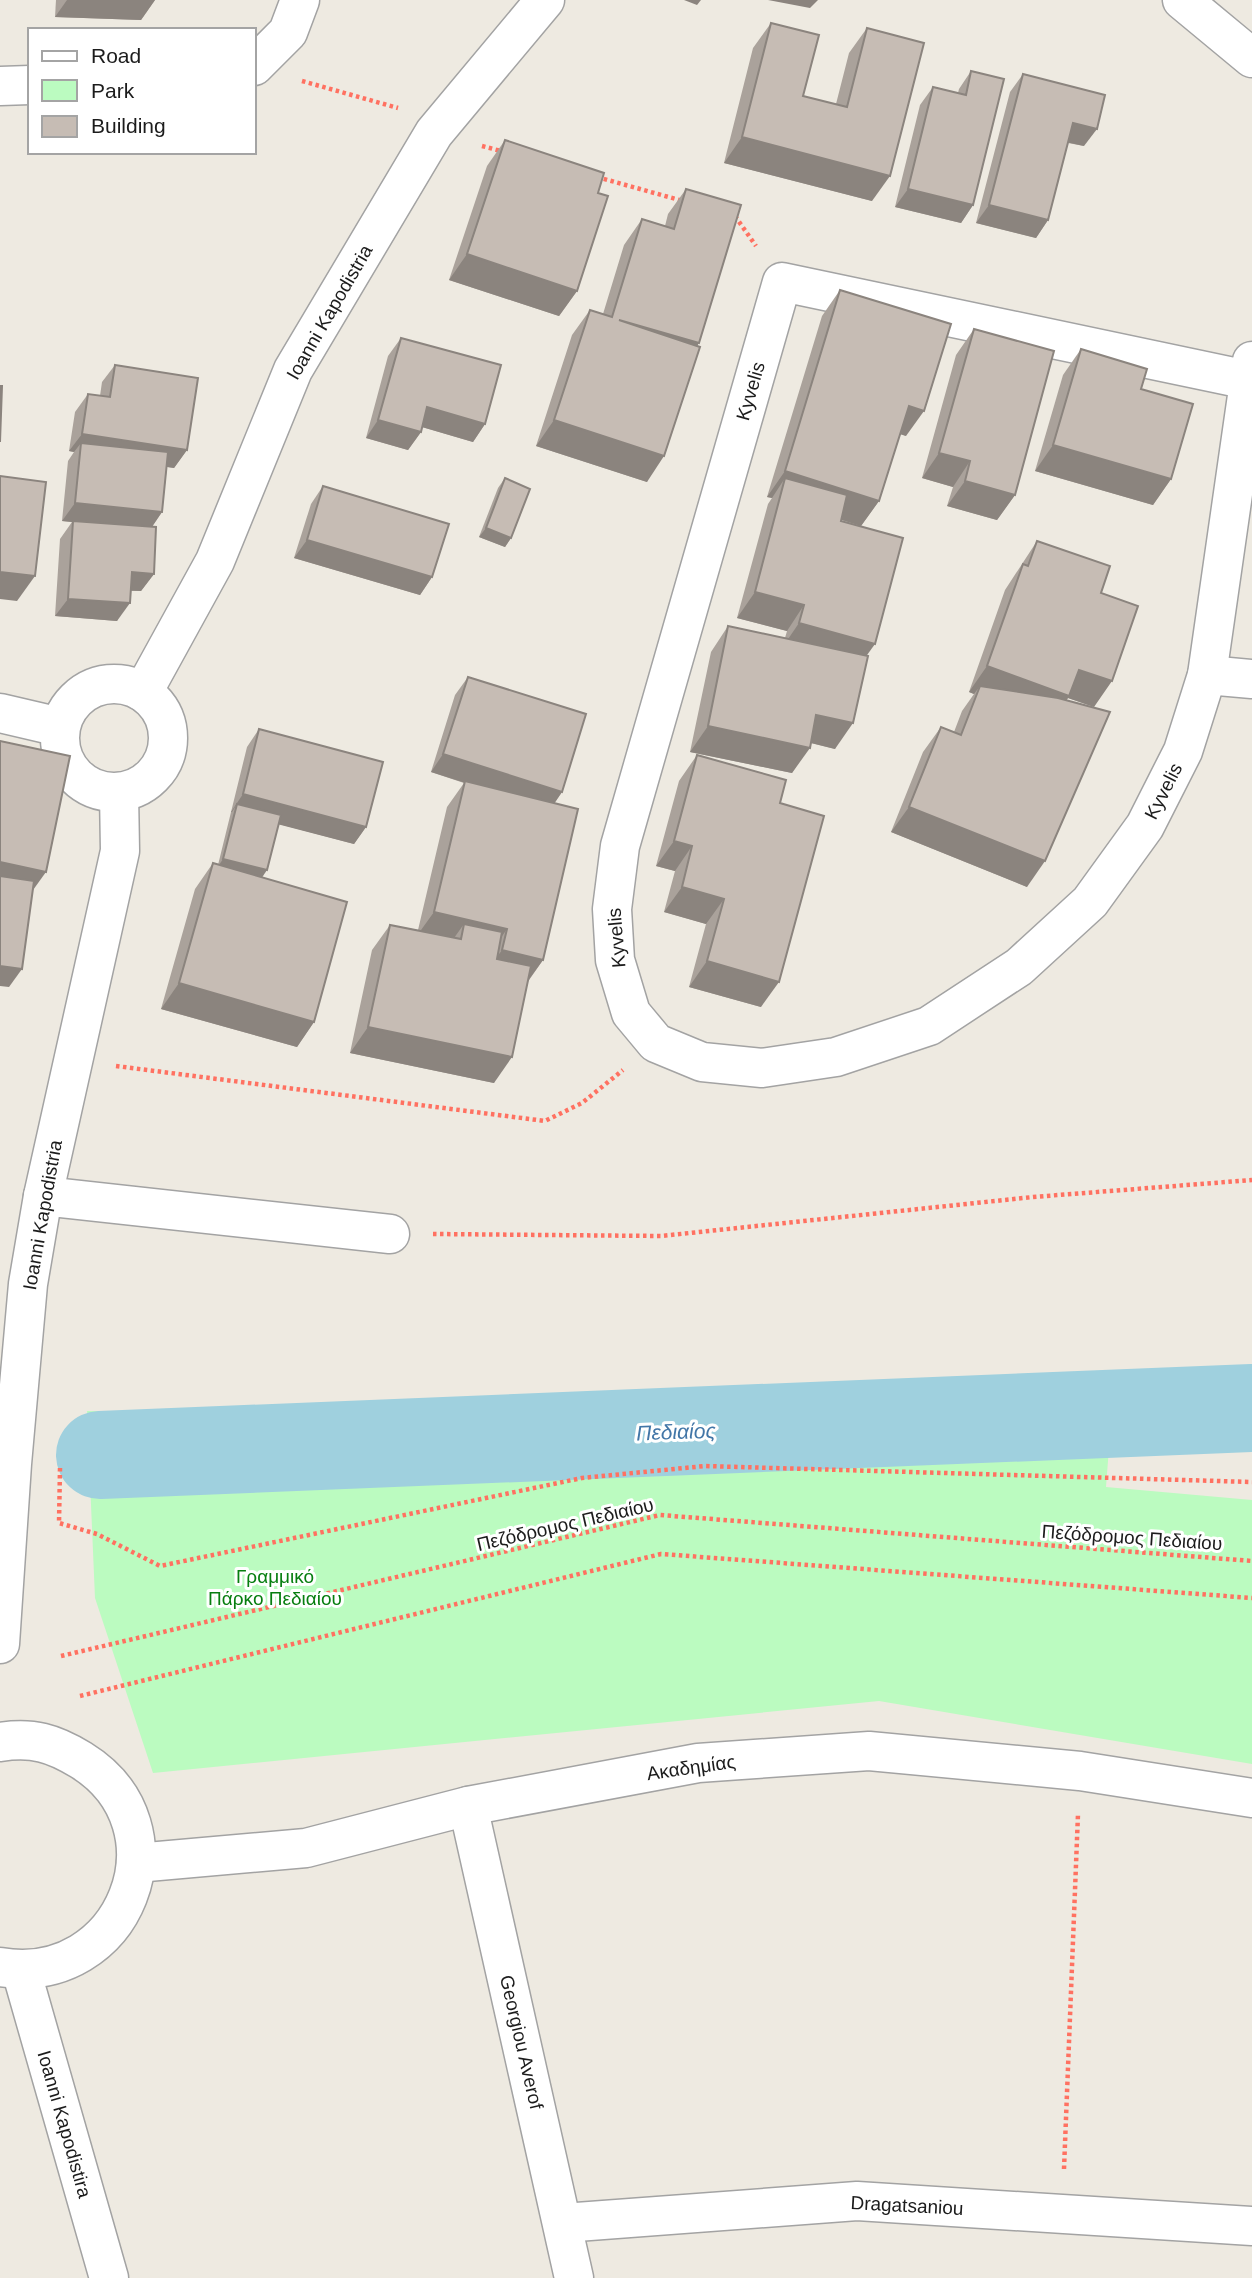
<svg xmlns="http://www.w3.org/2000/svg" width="1252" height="2278" font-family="Helvetica,sans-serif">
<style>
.park{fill:#bbfbc0}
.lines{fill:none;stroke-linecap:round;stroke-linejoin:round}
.river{stroke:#9fd0de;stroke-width:88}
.minor-casing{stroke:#a3a3a3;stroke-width:41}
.path{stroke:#ff7161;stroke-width:4.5;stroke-dasharray:3.5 3.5;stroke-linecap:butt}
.minor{stroke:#fff;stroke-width:38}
.wall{fill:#aaa29b}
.shaded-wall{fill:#8b847e}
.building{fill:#c6bcb4;stroke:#8b847e;stroke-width:2}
.labels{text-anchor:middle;stroke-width:6;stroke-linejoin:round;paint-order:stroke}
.street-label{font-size:19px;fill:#1c1c1c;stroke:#fff}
.park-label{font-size:19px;fill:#077e10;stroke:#fff}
.water-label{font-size:21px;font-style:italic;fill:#4276a7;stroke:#fff}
</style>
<rect width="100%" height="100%" fill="#eeeae1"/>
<path class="park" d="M87,1411L1111,1422L1106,1487L1252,1500V1764L879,1701L153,1773L95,1598Z"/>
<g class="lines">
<path class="river" d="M100,1455L1252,1408"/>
<defs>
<g id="minor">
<path d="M1182,0L1252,58"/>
<path d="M254,66L288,32L300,0"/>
<path d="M0,86L30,85"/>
<path d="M1248,380L782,282L620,846L612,909L615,960L631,1013L656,1043L702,1062L762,1068L836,1057L929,1026L1019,967L1090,902L1145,826L1183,751L1207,675L1252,361"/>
<path d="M1207,675L1252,679"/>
<circle cx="114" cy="738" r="54"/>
<path d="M143,692L215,561L293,370L434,133L545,0"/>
<path d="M0,713L60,727"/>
<path d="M43,1196L390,1234"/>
<path d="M0,1644L12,1464L28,1284L43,1196L120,851L119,792"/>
<path d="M0,1742C33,1737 53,1743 81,1760C189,1827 125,1988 0,1967"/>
<path d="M468,1806L574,2278"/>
<path d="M136,1863L306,1848L468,1806L698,1763L869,1751L1080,1771L1252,1798"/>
<path d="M21,1970L109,2278"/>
<path d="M563,2223L857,2201L1252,2226"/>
</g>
</defs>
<use href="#minor" class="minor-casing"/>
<g class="path">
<path d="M302,81L398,108"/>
<path d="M482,146L501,151"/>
<path d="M597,177L683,201"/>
<path d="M735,216L756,246"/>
<path d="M116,1066L545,1121L582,1103L623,1070"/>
<path d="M433,1234L661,1236L1033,1197L1252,1180"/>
<path d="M60,1468L59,1523L97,1534L160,1566L582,1478L705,1466L1252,1482"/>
<path d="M61,1656L660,1515L1252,1561"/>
<path d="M80,1696L661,1554L1252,1598"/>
<path d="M1064,2169L1078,1814"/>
</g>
<use href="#minor" class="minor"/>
</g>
<g class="wall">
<path d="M56,0H155L141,20L55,17Z"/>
<path d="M771,23L803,96L836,104L849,53L867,28L872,201L724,163L753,48Z"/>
<path d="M971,71L973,205L961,223L895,207L920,105L933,87L958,93L959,89Z"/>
<path d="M1023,74L1084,146L1068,143L1048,220L1036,238L976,223L1010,92Z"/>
<path d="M505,140L598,193L577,291L559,316L449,280L487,166Z"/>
<path d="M686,189L699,343L697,346L647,482L536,446L572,335L590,310L603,314L624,245L642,219L665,226L668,214Z"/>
<path d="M840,290L906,436L900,434L879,501L861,526L841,520V521L867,655L835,749L811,743L792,773L690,752L711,652L728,626L785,638L787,631L737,618L768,504L772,498L767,497L822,316Z"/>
<path d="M974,329L1015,495L997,520L947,506L953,487L922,478L956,355Z"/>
<path d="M401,338L485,424L473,442L422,427L421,432L408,450L366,438L388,356Z"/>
<path d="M1081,349L1141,389L1171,479L1153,505L1035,471L1063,375Z"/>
<path d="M115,365L187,450L174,468L167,467L162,512L152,526L154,574L141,591H130L117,621L55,616L60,539L72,522L62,521L68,461L74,452L69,451L75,412L88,394L100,396L102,382Z"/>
<path d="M505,478L511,538L505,547L479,537L498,488Z"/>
<path d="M323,486L432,577L420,595L294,558L311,504Z"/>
<path d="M1037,541L1101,593L1094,707L1068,698L1066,700L1027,887L891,832L923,752L941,727L954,732L962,711L974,694L969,692L1005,590Z"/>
<path d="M468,677L562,792L554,803L543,960L527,983L494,1083L350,1053L372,950L390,925L418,930L447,807L464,783L431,772L455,695Z"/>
<path d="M259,729L366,827L354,844L279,824L262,877L314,1022L297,1047L161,1009L195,889L213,863L218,865L247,747Z"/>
<path d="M697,755L780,803L761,1007L689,987L706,924L664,912L675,871L656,866L679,781Z"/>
</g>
<g class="shaded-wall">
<path d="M67,0H155L141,20L55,17Z"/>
<path d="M684,0H701L697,5Z"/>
<path d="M768,0H818L810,8Z"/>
<path d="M1073,123L1097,129L1084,146L1061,141Z"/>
<path d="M742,137L890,176L872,201L724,163Z"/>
<path d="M908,189L973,205L961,223L895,207Z"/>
<path d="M989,205L1048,220L1036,238L976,223Z"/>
<path d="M467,254L577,291L559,316L449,280Z"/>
<path d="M619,320L699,343L681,368Z"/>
<path d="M909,406L924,411L906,436L891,431Z"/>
<path d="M427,407L485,424L473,442L415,425Z"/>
<path d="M378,420L421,432L408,450L366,438Z"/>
<path d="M554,420L664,456L647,482L536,446Z"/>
<path d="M82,434L187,450L174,468L80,453L81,443L74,452L69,451Z"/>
<path d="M1053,445L1171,479L1153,505L1035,471Z"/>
<path d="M939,453L970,461L953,487L922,478Z"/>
<path d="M785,471L879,501L861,526L780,500L785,478L772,498L767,497Z"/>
<path d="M965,481L1015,495L997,520L947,506Z"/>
<path d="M75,503L162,512L150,530L62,521Z"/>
<path d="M486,528L511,538L505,547L479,537Z"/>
<path d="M307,540L432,577L420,595L294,558Z"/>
<path d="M0,572L35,576L17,601L0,599Z"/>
<path d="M132,572L154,574L141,591L119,590Z"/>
<path d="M755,592L804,605L787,631L737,618Z"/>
<path d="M68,599L130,603L117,621L55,616Z"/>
<path d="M799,623L875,644L857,669L782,648Z"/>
<path d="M987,666L1079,670L1112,681L1094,707L1068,698L1052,721L980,686L974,694L969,692Z"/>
<path d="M816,715L853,723L835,749L799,740Z"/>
<path d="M708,726L810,748L792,773L690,752Z"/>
<path d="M443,754L562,792L550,810L431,772Z"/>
<path d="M243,794L366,827L354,844L235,813L237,804L232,812H231Z"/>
<path d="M909,807L1045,861L1027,887L891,832Z"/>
<path d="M674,841L692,846L675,871L656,866Z"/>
<path d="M223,859L267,870L261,879L217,868Z"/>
<path d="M0,862L46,872L28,897L0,891Z"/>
<path d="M682,887L724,899L706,924L664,912Z"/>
<path d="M434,912L507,929L489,955L461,939L464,924L449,945L416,937Z"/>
<path d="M502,950L543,960L525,985L484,975Z"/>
<path d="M707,961L779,982L761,1007L689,987Z"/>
<path d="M0,966L22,969L9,987L0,986Z"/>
<path d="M179,983L314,1022L297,1047L161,1009Z"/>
<path d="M368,1027L512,1057L494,1083L350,1053Z"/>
</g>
<g class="building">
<path d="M771,23L819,35L803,96L847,107L867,28L924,43L890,176L742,137Z"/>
<path d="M971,71L1004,79L973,205L908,189L933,87L966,95Z"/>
<path d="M1023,74L1105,95L1097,129L1073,123L1048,220L989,205Z"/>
<path d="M505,140L604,173L598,193L608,196L577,291L467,254Z"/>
<path d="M686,189L741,205L699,343L619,320L700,347L664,456L554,420L590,310L612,317L642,219L674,229Z"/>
<path d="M840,290L951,324L924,411L909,406L879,501L785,471Z"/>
<path d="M974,329L1054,351L1015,495L965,481L970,461L939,453Z"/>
<path d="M401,338L501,365L485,424L427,407L421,432L378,420Z"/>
<path d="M1081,349L1147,369L1141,389L1193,404L1171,479L1053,445Z"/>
<path d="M115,365L198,378L187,450L82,434L88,394L110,397Z"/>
<path d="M0,386H2L0,442Z"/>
<path d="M81,443L168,452L162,512L75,503Z"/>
<path d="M0,476L46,482L35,576L0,572Z"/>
<path d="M505,478L530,489L511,538L486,528Z"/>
<path d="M785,478L847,495L841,521L903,538L875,644L799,623L804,605L755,592Z"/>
<path d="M323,486L449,524L432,577L307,540Z"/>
<path d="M73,521L156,527L154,574L132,572L130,603L68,599Z"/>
<path d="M1037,541L1110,566L1101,593L1138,606L1112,681L1079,670L1069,696L987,666L1023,564L1028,566Z"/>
<path d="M728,626L868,656L853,723L816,715L810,748L708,726Z"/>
<path d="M468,677L586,714L562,792L443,754Z"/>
<path d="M980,686L1058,698L1110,712L1045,861L909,807L941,727L961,735Z"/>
<path d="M259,729L383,762L366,827L243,794Z"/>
<path d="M0,741L70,756L46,872L0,862Z"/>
<path d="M697,755L786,780L780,803L824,816L779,982L707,961L724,899L682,887L692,846L674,841Z"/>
<path d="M465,781L578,809L543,960L502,950L507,929L434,912Z"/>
<path d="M237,804L281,815L267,870L223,859Z"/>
<path d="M213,863L347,902L314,1022L179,983Z"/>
<path d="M0,876L34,881L22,969L0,966Z"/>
<path d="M464,924L502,932L497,959L531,966L512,1057L368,1027L390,925L461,939Z"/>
</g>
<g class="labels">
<g class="street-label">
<text transform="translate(329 312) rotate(-60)" y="7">Ioanni Kapodistria</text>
<text transform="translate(750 391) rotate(-74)" y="7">Kyvelis</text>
<text transform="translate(1163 791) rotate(-63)" y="7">Kyvelis</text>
<text transform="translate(616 938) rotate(-95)" y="7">Kyvelis</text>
<text transform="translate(42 1215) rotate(-80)" y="7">Ioanni Kapodistria</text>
<text transform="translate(565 1524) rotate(-13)" y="7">Πεζόδρομος Πεδιαίου</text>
<text transform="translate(1132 1537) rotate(4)" y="7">Πεζόδρομος Πεδιαίου</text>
<text transform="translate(691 1767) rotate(-8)" y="7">Ακαδημίας</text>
<text transform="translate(522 2042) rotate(77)" y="7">Georgiou Averof</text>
<text transform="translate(65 2124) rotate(74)" y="7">Ioanni Kapodistira</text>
<text transform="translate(907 2205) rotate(3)" y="7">Dragatsaniou</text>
</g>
<g class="park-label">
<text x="275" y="1583">Γραμμικό<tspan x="275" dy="22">Πάρκο Πεδιαίου</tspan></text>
</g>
<g class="water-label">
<text transform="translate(676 1432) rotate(-2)" y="7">Πεδιαίος</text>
</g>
</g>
<rect x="28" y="28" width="228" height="126" fill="#ffffff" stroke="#a4a4a4" stroke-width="2"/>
<rect x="42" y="51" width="35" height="10" fill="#ffffff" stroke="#a4a4a4" stroke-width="2"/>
<text x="91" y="63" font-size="21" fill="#1c1c1c">Road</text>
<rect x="42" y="80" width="35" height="21" fill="#bbfbc0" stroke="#a4a4a4" stroke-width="2"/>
<text x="91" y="98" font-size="21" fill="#1c1c1c">Park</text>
<rect x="42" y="116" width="35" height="21" fill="#c6bcb4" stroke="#a4a4a4" stroke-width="2"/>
<text x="91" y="133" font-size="21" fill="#1c1c1c">Building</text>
</svg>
